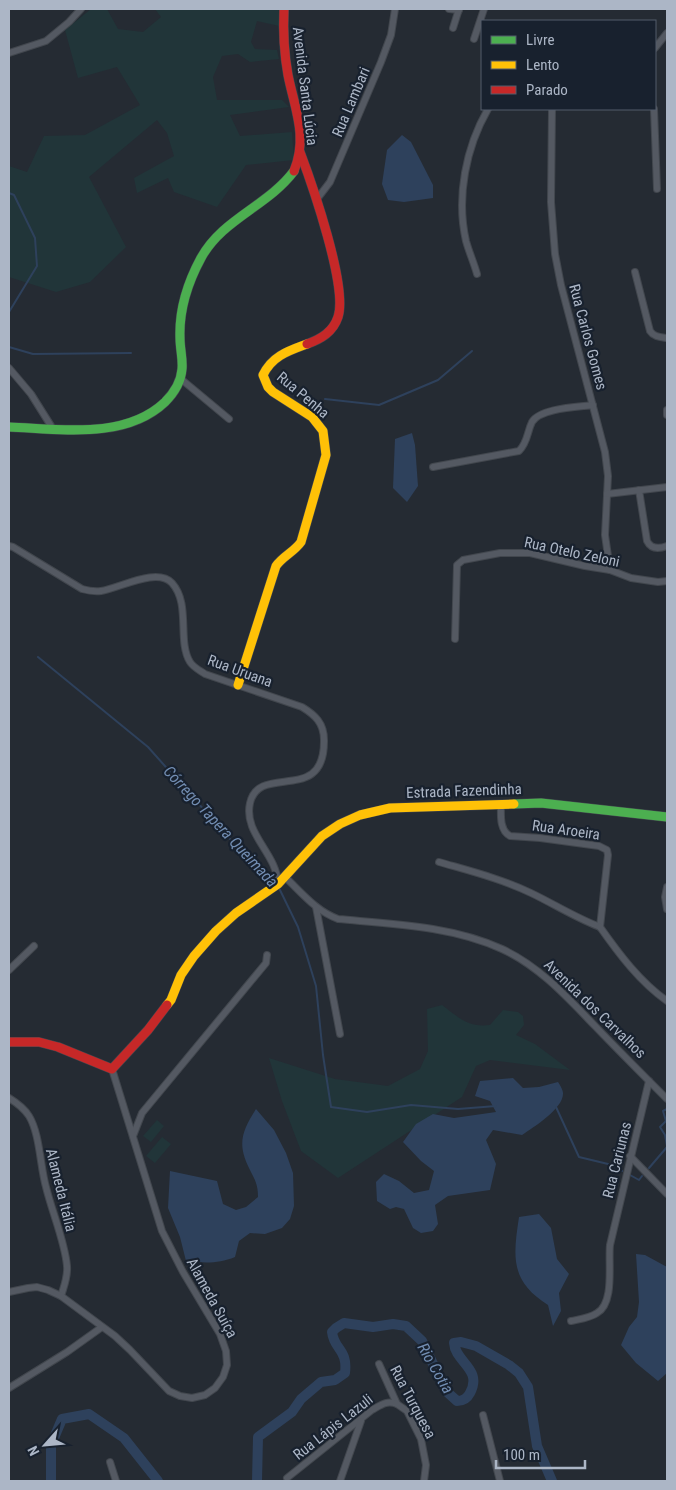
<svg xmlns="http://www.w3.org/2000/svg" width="676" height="1490" font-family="'Roboto Condensed',sans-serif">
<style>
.green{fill:#213539}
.water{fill:#2e415c}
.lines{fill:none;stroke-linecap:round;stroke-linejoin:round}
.stream{stroke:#2e415c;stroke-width:2}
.river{stroke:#2e415c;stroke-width:10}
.street-casing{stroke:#42474e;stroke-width:8}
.fast-casing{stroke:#42474e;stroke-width:10}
.slow-casing{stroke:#42474e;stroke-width:10}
.jam-casing{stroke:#42474e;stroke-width:10}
.street{stroke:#545962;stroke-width:6}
.fast{stroke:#4caf50;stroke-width:9}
.slow{stroke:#ffc107;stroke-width:9}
.jam{stroke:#c62828;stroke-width:9}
.labels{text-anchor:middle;stroke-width:4.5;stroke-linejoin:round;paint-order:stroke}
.street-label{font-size:15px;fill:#acb6c6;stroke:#18212e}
.water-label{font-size:16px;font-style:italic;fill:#728db2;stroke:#18212e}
</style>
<rect width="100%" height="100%" fill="#252b33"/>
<g class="green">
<path d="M91,9H107L118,29L143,32L161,17L155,9H279V26L257,21L251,42L255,49L277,50L279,59L250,62L238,54L222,56L213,77L217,100H282L289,107L230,115L240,136L292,132L294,160L246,165L217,207L174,192L168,178L137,193L134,178L174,156L167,133L157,120L89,177L126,247L90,282L56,292L9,277V166L27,172L44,136L85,135L140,105L117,67L78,78L65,30Z"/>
<path d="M442,1005C458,1017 468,1028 490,1025L503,1010L518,1012L523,1016L524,1025L516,1035L535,1044L570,1070L490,1060L476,1066L462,1097L338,1178L301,1151L282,1101L269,1058L335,1079L388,1086L420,1069L428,1051L427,1009Z"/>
<path d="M157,1120L164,1126L151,1142L143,1136Z"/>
<path d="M162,1137L171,1144L155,1163L146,1156Z"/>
</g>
<g class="water">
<path d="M402,135L411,142L433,185V198L404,202L388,200L382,184L387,150Z"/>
<path d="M412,433L415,445L418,486L407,502L393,488L395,439Z"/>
<path d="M513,1078L523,1088L539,1087L558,1082C560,1085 563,1090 563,1093C564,1108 534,1127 522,1135L493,1130L486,1140L496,1164L490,1190L448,1196L435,1205L438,1224L433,1231L421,1233L413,1228L404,1209L396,1207L390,1209L377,1201L376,1182L384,1174L399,1181L414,1193L429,1190L434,1171L421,1161L403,1142L416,1124L433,1114L454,1118L496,1112L490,1101L475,1096L480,1081Z"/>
<path d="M256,1109L274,1130L286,1153L293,1173L294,1206L290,1219L282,1228L265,1234L250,1233L239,1241L235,1257C218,1264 204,1263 186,1261L180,1237L168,1208L170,1171L217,1181L223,1204L236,1210L246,1207L258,1197C258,1184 255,1180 249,1168C237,1144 242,1131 256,1109Z"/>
<path d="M539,1214L551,1228L557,1259L569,1274L559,1293L561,1311L553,1326L548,1305C510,1281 513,1257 519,1217Z"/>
<path d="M636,1254L645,1255L667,1267V1373L658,1381L636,1363L621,1345L629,1327L637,1317L639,1302Z"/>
</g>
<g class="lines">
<g class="stream">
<path d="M9,193L14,195L35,238L37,266L9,312"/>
<path d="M9,344V347L33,354L131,353"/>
<path d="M325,399L379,405L438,380L472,351"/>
<path d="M38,657L148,747L230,839L275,882"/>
<path d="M279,888L298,927L316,986L323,1055L331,1107L367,1112L411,1105L458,1109L496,1106"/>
<path d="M556,1107L579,1157L608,1164L622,1171"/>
<path d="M667,1109L663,1111L666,1121L660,1127L665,1135L667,1146"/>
<path d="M649,1168L667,1147"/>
<path d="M630,1175L639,1180L642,1176"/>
</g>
<g class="river">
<path d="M51,1481V1445L62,1419L89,1414L124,1438L158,1481"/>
<path d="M257,1481L258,1437L292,1412L301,1399L321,1382L335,1380L345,1373C348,1349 334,1350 332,1332L336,1328L344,1323L373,1327L393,1324L406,1326L422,1341L446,1391L457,1401C463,1401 467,1399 470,1393C483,1369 455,1362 454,1343L461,1342L476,1346L509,1365L519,1373L528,1387L537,1446L552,1481"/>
</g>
<defs>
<g id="street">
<path d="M449,9L459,10"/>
<path d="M453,28L459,9"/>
<path d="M474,39L484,9"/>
<path d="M655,48L667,33"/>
<path d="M9,53L46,41L69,22L81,9"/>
<path d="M552,109L551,202L555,254L561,285L605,452L608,476L605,535L610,570"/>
<path d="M654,109L657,189"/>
<path d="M317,199L330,182L381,62L391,35L395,9"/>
<path d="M635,272L650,331C654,337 660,337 667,338"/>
<path d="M477,274C474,263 469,252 466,241C456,197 466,147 488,109"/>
<path d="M9,368L31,394L53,429"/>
<path d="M181,379L229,419"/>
<path d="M667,410V415"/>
<path d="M433,467L519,451C528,442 527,432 532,422C540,408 578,407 593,405"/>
<path d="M639,490L647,541C651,549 659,549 667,546"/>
<path d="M607,494L667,487"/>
<path d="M9,546L13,547L82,589C89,591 94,592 101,591C120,588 157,567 172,583C191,604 177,641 190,662C193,667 199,670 205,674L302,707C315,715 324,723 324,740C325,806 259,762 250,803C243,834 277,853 278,884"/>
<path d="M455,639L457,565L463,560L500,553H530L585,566L610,570L631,578L658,582L667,581"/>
<path d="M501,804C501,814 499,830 510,836L540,838L599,846L607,850L608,855L600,927"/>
<path d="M439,862C470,871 502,879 531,893C554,904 576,918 600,927"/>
<path d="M285,877C302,893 316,911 338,919C393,924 452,926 502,949C539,966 567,997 595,1026C619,1051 643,1075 667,1099"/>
<path d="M667,887L665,897L667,909"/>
<path d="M316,907L340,1034"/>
<path d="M600,927C619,954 640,982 667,1001"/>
<path d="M9,970L34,946"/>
<path d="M9,1098C17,1103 24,1108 29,1116C40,1134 40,1166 46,1187C52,1212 65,1242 67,1266C68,1277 64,1286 61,1296"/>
<path d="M133,1136L142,1113L266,963L267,955"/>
<path d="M630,1156L667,1194"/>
<path d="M9,1292L28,1288L37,1287L48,1290L61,1296L115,1336L130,1350L169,1391L180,1396L192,1398L205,1395L215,1388L223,1377L227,1365L226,1351L220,1334L183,1272L162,1231L112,1069"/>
<path d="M571,1321C580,1319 590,1318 597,1313C615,1303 608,1263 610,1245L649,1081"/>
<path d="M379,1364L397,1404L407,1411L421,1439L426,1465L424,1481"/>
<path d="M9,1388L67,1352L102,1327"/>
<path d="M483,1415L500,1481"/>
<path d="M110,1462L116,1481"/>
<path d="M287,1478L372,1410C381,1405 386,1400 397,1404"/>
<path d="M340,1481L361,1421"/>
</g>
<g id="fast">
<path d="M9,427C60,429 125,440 165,402C174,393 181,382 182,369C183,359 180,349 180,338C179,311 188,282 201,258C222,219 268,206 294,171"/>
<path d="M514,804L541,803L667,817"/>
</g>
<g id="slow">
<path d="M238,685L276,566C283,556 294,552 301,542L326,455L323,431L312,417L273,392L268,387L263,375C272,356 288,351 307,344"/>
<path d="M167,1005L171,1000L181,975L194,956L216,931L236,913L278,884L322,836L340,824L360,815L390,808L514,804"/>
</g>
<g id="jam">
<path d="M284,9C283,31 284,53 288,75C295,110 308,136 294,171"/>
<path d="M300,152C312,184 348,287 338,317C333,332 321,339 307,344"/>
<path d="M9,1042H39L58,1047L112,1069L148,1030L167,1005"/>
</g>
</defs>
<use href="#street" class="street-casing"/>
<use href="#fast" class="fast-casing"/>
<use href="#slow" class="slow-casing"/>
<use href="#jam" class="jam-casing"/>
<use href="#street" class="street"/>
<use href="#fast" class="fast"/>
<use href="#slow" class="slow"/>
<use href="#jam" class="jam"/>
</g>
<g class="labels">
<g class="street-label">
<text transform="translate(305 86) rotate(83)" y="5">Avenida Santa Lúcia</text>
<text transform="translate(351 102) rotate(-67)" y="5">Rua Lambari</text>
<text transform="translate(588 337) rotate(75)" y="5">Rua Carlos Gomes</text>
<text transform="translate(303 395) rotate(40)" y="5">Rua Penha</text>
<text transform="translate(572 552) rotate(12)" y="5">Rua Otelo Zeloni</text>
<text transform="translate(240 671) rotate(20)" y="5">Rua Uruana</text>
<text transform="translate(464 791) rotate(-2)" y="5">Estrada Fazendinha</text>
<text transform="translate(566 830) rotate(8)" y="5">Rua Aroeira</text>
<text transform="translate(595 1009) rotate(44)" y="5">Avenida dos Carvalhos</text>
<text transform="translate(617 1160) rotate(-76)" y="5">Rua Cariunas</text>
<text transform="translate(61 1190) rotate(76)" y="5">Alameda Itália</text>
<text transform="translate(212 1298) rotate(61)" y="5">Alameda Suíça</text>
<text transform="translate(413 1402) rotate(62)" y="5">Rua Turquesa</text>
<text transform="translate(333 1427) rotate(-38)" y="5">Rua Lápis Lazuli</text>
</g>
<g class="water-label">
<text transform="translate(221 826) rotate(47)" y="6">Córrego Tapera Queimada</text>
<text transform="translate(436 1368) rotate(60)" y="6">Rio Cotia</text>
</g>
</g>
<rect width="676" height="1490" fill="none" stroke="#acb6c6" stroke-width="20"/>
<rect x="481" y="20" width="175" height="90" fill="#18212e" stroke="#535d6b"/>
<rect x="491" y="36" width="25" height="8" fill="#4caf50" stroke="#535d6b"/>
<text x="526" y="45" font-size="15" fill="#acb6c6">Livre</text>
<rect x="491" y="61" width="25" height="8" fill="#ffc107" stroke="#535d6b"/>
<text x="526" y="70" font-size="15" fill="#acb6c6">Lento</text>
<rect x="491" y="86" width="25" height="8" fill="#c62828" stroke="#535d6b"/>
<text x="526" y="95" font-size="15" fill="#acb6c6">Parado</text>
<g transform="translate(45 1445) rotate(243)" stroke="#18212e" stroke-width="4" paint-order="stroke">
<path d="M0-4L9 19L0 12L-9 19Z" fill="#acb6c6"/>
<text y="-8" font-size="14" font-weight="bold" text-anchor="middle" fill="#acb6c6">N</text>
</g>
<path d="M496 1460v8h89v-8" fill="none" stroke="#acb6c6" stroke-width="2.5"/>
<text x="503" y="1460" font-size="15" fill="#acb6c6" stroke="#18212e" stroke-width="4" paint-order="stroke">100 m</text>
</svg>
